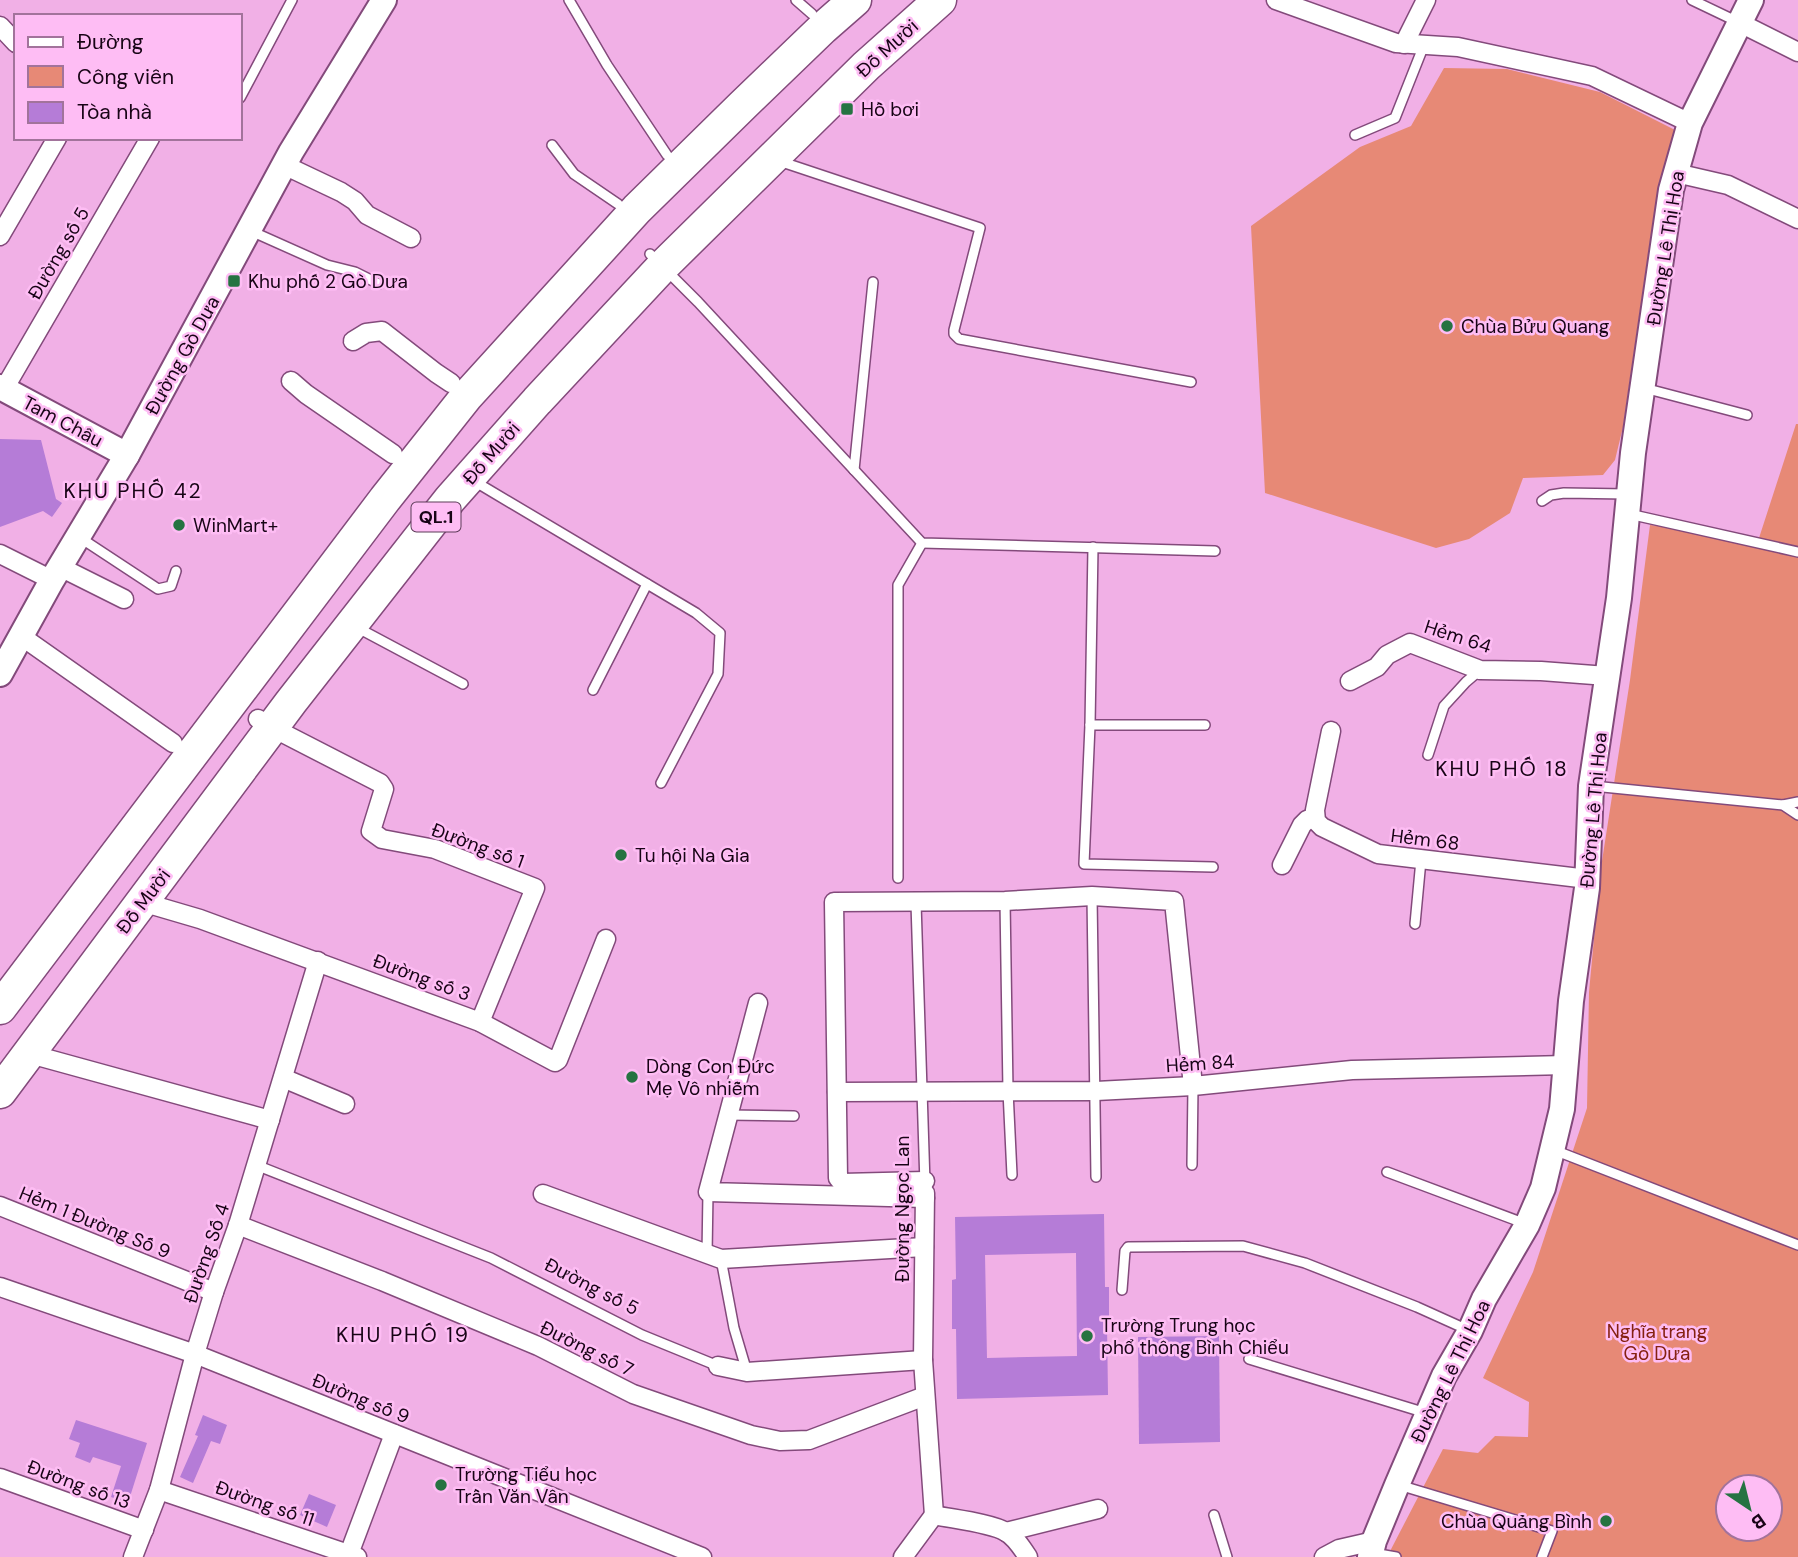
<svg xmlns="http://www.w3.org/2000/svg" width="1798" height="1557" font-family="'DM Sans',sans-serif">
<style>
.green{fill:#e78976;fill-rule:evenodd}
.building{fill:#b57cd7;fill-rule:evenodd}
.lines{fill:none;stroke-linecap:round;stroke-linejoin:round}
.lane-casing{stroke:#834a7b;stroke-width:12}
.street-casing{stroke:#834a7b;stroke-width:21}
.secondary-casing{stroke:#834a7b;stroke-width:28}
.highway-casing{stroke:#834a7b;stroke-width:35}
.lane{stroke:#fff;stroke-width:9}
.street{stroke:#fff;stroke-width:18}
.secondary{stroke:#fff;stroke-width:24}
.highway{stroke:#fff;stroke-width:32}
.poi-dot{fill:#267342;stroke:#febdf4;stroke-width:2.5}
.labels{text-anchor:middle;stroke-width:5;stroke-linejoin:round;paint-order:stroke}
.shield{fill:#febdf4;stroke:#5d3c59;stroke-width:2}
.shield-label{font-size:18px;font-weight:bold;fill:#180416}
.street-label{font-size:19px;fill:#180416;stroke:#febdf4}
.poi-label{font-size:19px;fill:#180416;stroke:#febdf4;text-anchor:start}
.park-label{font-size:19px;fill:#852110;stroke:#febdf4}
.neighbourhood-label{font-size:21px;letter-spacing:2px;fill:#180416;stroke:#febdf4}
</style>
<rect width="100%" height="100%" fill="#f1b0e6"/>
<g class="green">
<path d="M1444,68L1507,69L1600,92L1677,131L1653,221L1623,427L1615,460L1603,475L1523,478L1510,513L1469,539L1436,548L1265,493L1251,226L1360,147L1411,126Z"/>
<path d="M1796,424H1798V1557H1387L1443,1449L1478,1453L1495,1436L1528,1437L1529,1402L1483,1378L1533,1272L1587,1108L1589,992L1600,874L1630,680L1650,525L1759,538ZM1728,1487H1770V1529H1728Z"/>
</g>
<g class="building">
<path d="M0,439L41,440L56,499L62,503L52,517L43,511L0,527Z"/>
<path d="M1104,1214L1105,1287H1109V1325H1107L1108,1395L957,1399L956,1329H952V1280L956,1279L955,1217ZM1076,1253L1077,1356L987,1358L985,1255Z"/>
<path d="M1219,1336L1220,1442L1139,1444L1138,1337Z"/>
<path d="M203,1415L227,1425L220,1444L211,1441L193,1483L180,1477L198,1436L195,1435Z"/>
<path d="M76,1420L147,1443L128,1503L111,1497L121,1466L93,1457L90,1463L75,1457L80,1443L69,1439Z"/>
<path d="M309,1494L336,1505L327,1527L300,1515Z"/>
</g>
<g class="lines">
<defs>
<g id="lane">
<path d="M569,0L607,65L667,155"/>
<path d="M796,0L812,14"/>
<path d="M1692,0L1738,22"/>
<path d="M240,98L292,0"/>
<path d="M1355,135L1395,118L1424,45"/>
<path d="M552,145L574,174L618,204"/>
<path d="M779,161L980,228L954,330V334L959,339L1191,382"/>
<path d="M251,231L327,265L355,272L379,284"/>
<path d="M650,254L698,302L922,543L1215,551"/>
<path d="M1644,388L1747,415"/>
<path d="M854,470L873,282"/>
<path d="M474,481L696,613L720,633L718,674L661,783"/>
<path d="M1542,501L1551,495L1564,493L1627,494"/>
<path d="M1629,514L1798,552"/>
<path d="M79,537L158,589L171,586L176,571"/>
<path d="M1093,547L1090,725L1084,864L1213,867"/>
<path d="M356,627L463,684"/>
<path d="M593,690L647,584"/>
<path d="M1090,725H1205"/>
<path d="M1428,755L1444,706L1466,682L1480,670"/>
<path d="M1593,786L1783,805L1798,815"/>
<path d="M1783,805L1798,802"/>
<path d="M898,878V585L922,543"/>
<path d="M1092,896L1096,1177"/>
<path d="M1005,901L1008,1091L1012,1175"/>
<path d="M916,903L925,1184"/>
<path d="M1415,924L1421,860"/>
<path d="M728,1115L794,1116"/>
<path d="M1554,1150L1798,1245"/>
<path d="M256,1165L491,1258L642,1335L718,1366"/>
<path d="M1192,1165L1193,1086"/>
<path d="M1387,1172L1526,1224"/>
<path d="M707,1255L708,1192"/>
<path d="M721,1259L734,1328L747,1372"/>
<path d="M1122,1290L1125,1251L1128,1247L1243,1246L1305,1263L1417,1307L1468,1330"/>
<path d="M1249,1359L1426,1413"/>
<path d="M1399,1485L1552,1531L1542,1557"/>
<path d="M1214,1515L1227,1557"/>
<path d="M1373,1553L1396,1557"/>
</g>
<g id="street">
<path d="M1276,0L1396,43L1458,47L1592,76L1690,123"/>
<path d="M1740,23L1798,52"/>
<path d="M0,26L16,43"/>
<path d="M1404,44L1426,0"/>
<path d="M284,165L341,192L355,201L367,215L411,238"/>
<path d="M1676,173L1728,185L1798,219"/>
<path d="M0,236L57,138"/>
<path d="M353,341L366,333L382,331L436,373L451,383"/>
<path d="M291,381L306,394L393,454"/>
<path d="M4,389L150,138"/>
<path d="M0,554L52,580"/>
<path d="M60,567L124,599"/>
<path d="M21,636L173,743"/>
<path d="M1350,681L1377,667L1387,655L1410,643L1480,670L1541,671L1607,676"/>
<path d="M258,719L273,728L380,783L384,789L371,831L382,839L435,849L535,888L480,1022"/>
<path d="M1331,731L1315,810L1316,821L1322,827L1378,854L1588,879"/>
<path d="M1282,865L1302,825L1307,820L1314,817"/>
<path d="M142,902L200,919L480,1022L555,1062L558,1060L606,939"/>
<path d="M758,1003L708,1192L925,1198"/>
<path d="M30,1054L270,1120"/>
<path d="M283,1078L345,1104"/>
<path d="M837,1092L1096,1091L1193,1086L1352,1070L1566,1065"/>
<path d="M925,1181L842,1183L838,1178L834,902L1005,901L1092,896L1174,901L1193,1086"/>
<path d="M925,1193L923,1360L934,1515"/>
<path d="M543,1194L721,1259L924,1247"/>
<path d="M0,1206L214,1292"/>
<path d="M238,1225L382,1281L538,1346L633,1394L751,1435L780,1441L809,1440L925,1396"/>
<path d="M0,1287L195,1354L702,1557"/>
<path d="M718,1366L747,1372L923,1360"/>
<path d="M0,1478L144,1530"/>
<path d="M159,1490L357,1557"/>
<path d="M934,1515C952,1519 991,1523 1006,1532C1015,1537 1022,1548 1028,1557"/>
<path d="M1006,1532L1098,1509"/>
<path d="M349,1554L394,1434"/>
<path d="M133,1557L159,1490L195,1354L214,1292L238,1225L318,961"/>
<path d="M903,1557L934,1515"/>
<path d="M1324,1557L1339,1549L1374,1541"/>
</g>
<g id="secondary">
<path d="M0,387L127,455"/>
<path d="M0,674L52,580L127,455L291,152L384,0"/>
<path d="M1370,1557L1374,1541L1397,1485L1444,1376L1470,1331L1484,1299L1527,1225L1543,1188L1562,1109L1571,1001L1587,888L1591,786L1619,598L1633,453L1671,190L1690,123L1751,0"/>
</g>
<g id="highway">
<path d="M0,1008L385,499L466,397L637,209L742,106L823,28L855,0"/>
<path d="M0,1092L291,702L450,499L537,401L662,267L866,66L940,0"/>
</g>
</defs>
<use href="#lane" class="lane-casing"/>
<use href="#street" class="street-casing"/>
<use href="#secondary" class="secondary-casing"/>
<use href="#highway" class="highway-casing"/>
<use href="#lane" class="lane"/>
<use href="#street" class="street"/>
<use href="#secondary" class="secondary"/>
<use href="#highway" class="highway"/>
</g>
<g class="poi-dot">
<rect x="840" y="102" width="14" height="14" rx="3.5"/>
<rect x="227" y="274" width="14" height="14" rx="3.5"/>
<circle cx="1447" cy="326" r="7"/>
<circle cx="179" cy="525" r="7"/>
<circle cx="621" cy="855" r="7"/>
<circle cx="632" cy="1077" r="7"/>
<circle cx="1087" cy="1336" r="7"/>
<circle cx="441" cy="1485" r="7"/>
<circle cx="1606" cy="1521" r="7"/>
</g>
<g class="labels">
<rect class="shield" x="411.5" y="502.5" width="49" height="29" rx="5"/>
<g class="shield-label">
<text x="436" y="523">QL.1</text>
</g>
<g class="street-label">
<text transform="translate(887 48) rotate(-42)" y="7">Đỗ Mười</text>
<text transform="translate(1665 248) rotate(-81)" y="7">Đường Lê Thị Hoa</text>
<text transform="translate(58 253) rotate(-60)" y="7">Đường số 5</text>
<text transform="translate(182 355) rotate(-61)" y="7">Đường Gò Dưa</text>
<text transform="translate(63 421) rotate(28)" y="7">Tam Châu</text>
<text transform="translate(491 453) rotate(-49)" y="7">Đỗ Mười</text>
<text transform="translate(1458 636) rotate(18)" y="7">Hẻm 64</text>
<text transform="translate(1593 810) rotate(-85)" y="7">Đường Lê Thị Hoa</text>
<text transform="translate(1425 839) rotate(7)" y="7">Hẻm 68</text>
<text transform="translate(478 845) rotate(20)" y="7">Đường số 1</text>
<text transform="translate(143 901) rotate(-53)" y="7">Đỗ Mười</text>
<text transform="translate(422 977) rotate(20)" y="7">Đường số 3</text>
<text transform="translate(1200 1063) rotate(-4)" y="7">Hẻm 84</text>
<text transform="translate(902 1209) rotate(-90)" y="7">Đường Ngọc Lan</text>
<text transform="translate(95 1222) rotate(22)" y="7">Hẻm 1 Đường Số 9</text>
<text transform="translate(206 1253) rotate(-71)" y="7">Đường Số 4</text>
<text transform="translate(592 1286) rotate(27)" y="7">Đường số 5</text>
<text transform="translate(587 1348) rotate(26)" y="7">Đường số 7</text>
<text transform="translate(1450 1371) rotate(-64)" y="7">Đường Lê Thị Hoa</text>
<text transform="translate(361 1398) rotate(22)" y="7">Đường số 9</text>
<text transform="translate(79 1484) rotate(20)" y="7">Đường số 13</text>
<text transform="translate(265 1503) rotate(19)" y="7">Đường số 11</text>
</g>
<g class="poi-label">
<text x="861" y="116">Hồ bơi</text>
<text x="248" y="288">Khu phố 2 Gò Dưa</text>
<text x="1461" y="333">Chùa Bửu Quang</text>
<text x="193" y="532">WinMart+</text>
<text x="635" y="862">Tu hội Na Gia</text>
<text x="646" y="1073">Dòng Con Đức<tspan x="646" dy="22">Mẹ Vô nhiễm</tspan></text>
<text x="1101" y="1332">Trường Trung học<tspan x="1101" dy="22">phổ thông Bình Chiểu</tspan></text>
<text x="455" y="1481">Trường Tiểu học<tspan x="455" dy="22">Trần Văn Vân</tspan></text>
<text x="1592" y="1528" text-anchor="end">Chùa Quảng Bình</text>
</g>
<g class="park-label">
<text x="1657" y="1338">Nghĩa trang<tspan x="1657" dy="22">Gò Dưa</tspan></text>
</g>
<g class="neighbourhood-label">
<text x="133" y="498">KHU PHỐ 42</text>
<text x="1502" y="776">KHU PHỐ 18</text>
<text x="403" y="1342">KHU PHỐ 19</text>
</g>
</g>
<rect x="14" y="14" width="228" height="126" fill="#febdf4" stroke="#a2739b" stroke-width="2"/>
<rect x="28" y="37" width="35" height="10" fill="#ffffff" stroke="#a2739b" stroke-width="2"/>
<text x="77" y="49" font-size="21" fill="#180416">Đường</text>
<rect x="28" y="66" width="35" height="21" fill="#e78976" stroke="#a2739b" stroke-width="2"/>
<text x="77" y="84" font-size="21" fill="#180416">Công viên</text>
<rect x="28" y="102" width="35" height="21" fill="#b57cd7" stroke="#a2739b" stroke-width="2"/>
<text x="77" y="119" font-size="21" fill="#180416">Tòa nhà</text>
<g transform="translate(1749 1508) rotate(145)"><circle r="33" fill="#febdf4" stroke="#a2739b" stroke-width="2"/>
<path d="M0-5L12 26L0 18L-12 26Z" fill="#267342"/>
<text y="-10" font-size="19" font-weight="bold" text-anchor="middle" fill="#180416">B</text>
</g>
</svg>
